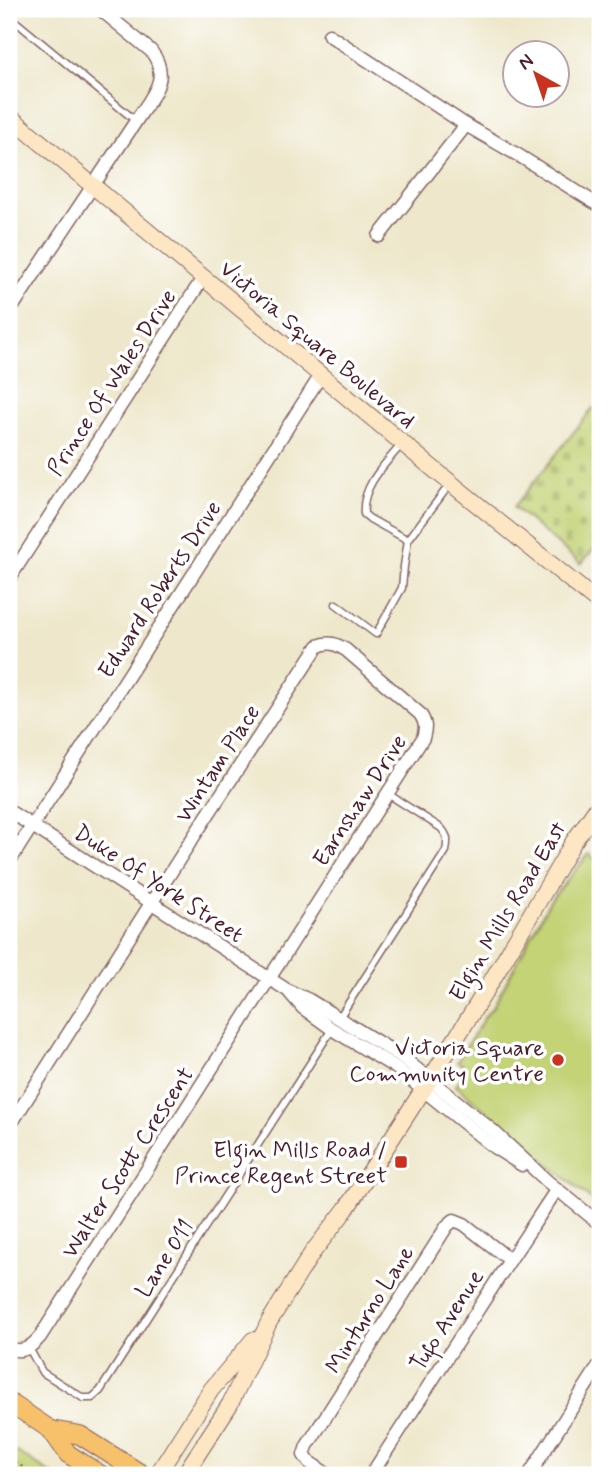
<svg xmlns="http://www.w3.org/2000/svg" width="609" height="1484" font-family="Mynerve,sans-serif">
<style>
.cemetery{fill:url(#cemetery-stones);stroke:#867950;stroke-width:2}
.park{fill:#c3d376;stroke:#867950;stroke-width:2}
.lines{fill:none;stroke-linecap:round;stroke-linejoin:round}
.lane-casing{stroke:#836563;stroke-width:9}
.street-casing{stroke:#836563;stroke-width:15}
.secondary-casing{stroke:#836563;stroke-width:18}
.primary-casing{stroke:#836563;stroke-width:20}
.path{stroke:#836563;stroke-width:2.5;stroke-dasharray:2 5;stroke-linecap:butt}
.lane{stroke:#fff;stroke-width:6}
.street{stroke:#fff;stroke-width:12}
.secondary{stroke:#fce6c4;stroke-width:16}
.primary{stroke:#f7c06b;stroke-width:18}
.poi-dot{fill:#c8321e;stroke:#fff;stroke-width:2.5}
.labels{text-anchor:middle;stroke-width:7;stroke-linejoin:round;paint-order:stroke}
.street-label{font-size:23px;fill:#4a1f2b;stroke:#fff}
.poi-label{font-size:23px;fill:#4a1f2b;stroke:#fff;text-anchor:end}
</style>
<defs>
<pattern id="cemetery-stones" width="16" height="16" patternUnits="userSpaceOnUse" patternTransform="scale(1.75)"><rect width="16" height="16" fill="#c3d376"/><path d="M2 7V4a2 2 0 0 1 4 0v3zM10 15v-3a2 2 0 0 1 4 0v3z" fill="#a9b566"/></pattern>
</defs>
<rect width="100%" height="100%" fill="#fff"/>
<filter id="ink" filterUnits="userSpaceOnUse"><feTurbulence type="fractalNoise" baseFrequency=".0143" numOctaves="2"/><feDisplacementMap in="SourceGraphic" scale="14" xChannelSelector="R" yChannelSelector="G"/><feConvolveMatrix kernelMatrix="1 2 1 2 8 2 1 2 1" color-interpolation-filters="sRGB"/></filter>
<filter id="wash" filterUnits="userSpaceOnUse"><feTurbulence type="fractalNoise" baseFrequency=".00686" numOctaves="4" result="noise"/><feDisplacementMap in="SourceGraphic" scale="28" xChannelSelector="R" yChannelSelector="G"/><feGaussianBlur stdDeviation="1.57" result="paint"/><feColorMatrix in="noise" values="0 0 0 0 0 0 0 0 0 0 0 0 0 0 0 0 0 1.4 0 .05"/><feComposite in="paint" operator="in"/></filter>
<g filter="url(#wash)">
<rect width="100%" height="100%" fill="#eee7cb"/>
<path class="cemetery" d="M593,408L600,413V542L581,564L514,507Z"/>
<g class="park">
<path d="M589,854L600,863V1207L455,1085L462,1077V1064L457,1062L486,1015L493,1007L549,902Z"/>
<path d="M9,1447L53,1475H9Z"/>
</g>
</g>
<g filter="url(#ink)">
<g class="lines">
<defs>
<g id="lane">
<path d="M9,16L136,121"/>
<path d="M402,444C386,463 361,486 364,514L370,519L408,540"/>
<path d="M336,604L376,634L402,588L404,566L408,540L450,484"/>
<path d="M339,1018L446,851C448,840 448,836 441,828L388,794"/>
<path d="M29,1348L42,1372L83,1398H92L100,1391L332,1029"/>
</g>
<g id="street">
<path d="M329,35L466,125L518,155L600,206"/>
<path d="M379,236L466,125"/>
<path d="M9,312L136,121C151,97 172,78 151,51L100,9"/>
<path d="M9,579L203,278"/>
<path d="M9,811L287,990L309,1000L402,1057L493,1131L547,1181L600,1224"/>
<path d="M9,862L321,375"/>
<path d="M290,993L303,1008L332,1029L395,1067L495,1148L522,1165"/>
<path d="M9,1127L183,853L318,646C330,641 336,644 346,650L420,714C426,723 426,728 423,738L40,1337C31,1347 23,1354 9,1348"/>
<path d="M328,1475L309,1462L304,1455L307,1446L447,1226L454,1220L464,1224L510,1260"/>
<path d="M371,1475L510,1260L557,1189"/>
<path d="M529,1475L600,1364"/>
</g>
<g id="secondary">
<path d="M9,116L436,471L600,604"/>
<path d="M157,1475L211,1390L253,1340"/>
<path d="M184,1475L230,1404L269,1322L312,1253L346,1209L445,1056L488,987L574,841L600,804"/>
</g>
<g id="primary">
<path d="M9,1402L51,1430L68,1454L101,1475"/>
<path d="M51,1430L80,1435L143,1475"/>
</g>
</defs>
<use href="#lane" class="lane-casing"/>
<use href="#street" class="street-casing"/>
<use href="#secondary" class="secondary-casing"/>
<use href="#primary" class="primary-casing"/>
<path class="path" d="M9,1458L34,1475"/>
<use href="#lane" class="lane"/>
<use href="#street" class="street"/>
<use href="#secondary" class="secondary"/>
<use href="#primary" class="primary"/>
</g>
</g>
<g class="poi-dot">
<circle cx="558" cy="1060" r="7"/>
<rect x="394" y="1155" width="14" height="14" rx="3.5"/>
</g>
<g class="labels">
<g class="street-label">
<text transform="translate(318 344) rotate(40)" y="8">Victoria Square Boulevard</text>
<text transform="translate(111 382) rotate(-57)" y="8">Prince Of Wales Drive</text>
<text transform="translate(159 589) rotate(-57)" y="8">Edward Roberts Drive</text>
<text transform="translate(217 763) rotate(-57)" y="8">Wintam Place</text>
<text transform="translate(359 800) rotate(-57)" y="8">Earnshaw Drive</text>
<text transform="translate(159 883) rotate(33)" y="8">Duke Of York Street</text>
<text transform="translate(507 911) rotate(-59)" y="8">Elgin Mills Road East</text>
<text transform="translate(127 1162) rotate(-57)" y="8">Walter Scott Crescent</text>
<text transform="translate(164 1258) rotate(-57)" y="8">Lane 011</text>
<text transform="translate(369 1309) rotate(-58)" y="8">Minturno Lane</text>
<text transform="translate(446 1320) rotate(-57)" y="8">Tufo Avenue</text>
</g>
<g class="poi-label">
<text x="544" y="1055">Victoria Square<tspan x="544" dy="26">Community Centre</tspan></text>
<text x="387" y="1157">Elgin Mills Road /<tspan x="387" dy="26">Prince Regent Street</tspan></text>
</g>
</g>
<rect width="609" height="1484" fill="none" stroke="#fff" stroke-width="35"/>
<g transform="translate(536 74) rotate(320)"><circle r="33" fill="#ffffff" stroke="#b7a5aa" stroke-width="2"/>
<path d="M0-5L12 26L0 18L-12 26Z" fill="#c8321e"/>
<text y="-10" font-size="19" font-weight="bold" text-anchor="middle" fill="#4a1f2b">N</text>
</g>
</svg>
